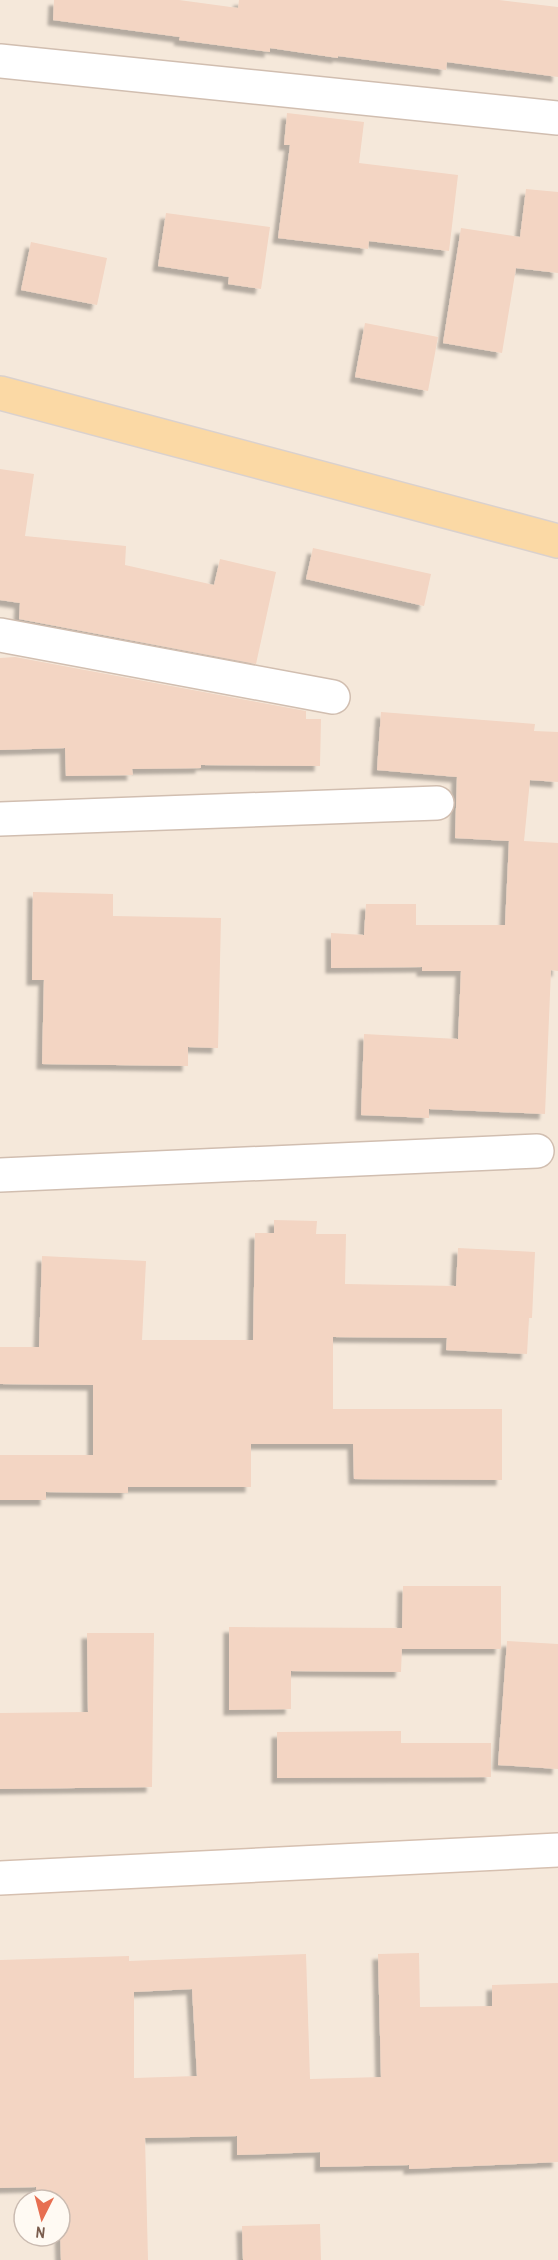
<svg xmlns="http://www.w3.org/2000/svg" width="558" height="2260" font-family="'Archivo Narrow',sans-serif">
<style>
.residential{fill:#f5e8da;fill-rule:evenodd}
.building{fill:#f3d5c3;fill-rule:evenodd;filter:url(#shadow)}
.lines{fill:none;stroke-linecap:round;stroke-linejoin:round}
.street-casing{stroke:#d1beb0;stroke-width:36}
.secondary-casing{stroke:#d6c0b0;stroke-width:36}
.primary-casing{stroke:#dad1cd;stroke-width:36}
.street{stroke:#fff;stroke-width:33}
.secondary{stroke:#fff;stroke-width:33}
.primary{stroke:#fbd9a5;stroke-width:33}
</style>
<defs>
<filter id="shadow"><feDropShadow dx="-5.5" dy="5.5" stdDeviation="1.5" flood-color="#0004"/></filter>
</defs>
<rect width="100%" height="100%" fill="#fdf6ec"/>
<path class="residential" d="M0,0H558V2260H0ZM24,2200H60V2236H24Z"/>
<g class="building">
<path d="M54,0H179L238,8L239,0H499L558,7V77L447,62L446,70L338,56V58L270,48V52L179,40L180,37L53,20Z"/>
<path d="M287,113L364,122L359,163L458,175L449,251L369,241L368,249L278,238L290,145H284Z"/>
<path d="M526,189L558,192V273L516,268L502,353L443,343L461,228L520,237Z"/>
<path d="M166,213L270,227L261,289L228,284L229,277L158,266Z"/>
<path d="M31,242L107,258L97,305L21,290Z"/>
<path d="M365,323L438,337L428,391L355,377Z"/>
<path d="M0,469L34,474L25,536L126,546L125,565L214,585L220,559L276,572L256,664L19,619L20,603L0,600Z"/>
<path d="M313,548L431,574L424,606L306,579Z"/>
<path d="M15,657L306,711V719H321L320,766L201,765V768L132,769L133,775L66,776L65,748L0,750V658Z"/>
<path d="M381,712L535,724L534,731L558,732V782L530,780L524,841L558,843V971L551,970L545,1114L429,1109V1118L361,1115L364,1034L458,1039L461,971H422V967L331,968V933L364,935L366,904H416V925H505L509,841L455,838L457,777L377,770Z"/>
<path d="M33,892L113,894V916L221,918L218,1048L188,1047V1066L42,1064L44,980H32Z"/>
<path d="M274,1220L317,1221L316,1234H346L345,1284L456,1286L458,1248L535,1252L532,1318H529L527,1354L446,1350L447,1338L333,1337V1409H502V1480L354,1479L353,1444H251V1487H128V1493L46,1492V1500H0V1455H93V1385L0,1384V1347H39L42,1256L146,1261L142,1340H253L255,1233H274Z"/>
<path d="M403,1586H501V1649H402V1646L401,1672L291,1671V1709L229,1710V1627L402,1628Z"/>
<path d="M87,1633H154L152,1787L0,1789V1713L88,1712Z"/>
<path d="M507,1641L558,1644V1769L498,1765Z"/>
<path d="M401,1731V1743H491V1777L277,1778V1732Z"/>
<path d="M419,1953L420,2007L492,2006V1985L558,1983V2162L409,2169V2165L320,2167V2152L237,2155V2136L145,2138L148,2260H61L59,2195L37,2196L36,2187L0,2188V1960L129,1956V1961L306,1954L310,2079L381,2077L378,1954ZM192,1989L197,2076L134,2078V1992Z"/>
<path d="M320,2224L321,2260H243L242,2226Z"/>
</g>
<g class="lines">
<defs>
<g id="street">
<path d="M0,61L558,118"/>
<path d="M0,635L333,697"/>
<path d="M0,819L437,803"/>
<path d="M0,1175L537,1151"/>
</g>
<path id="secondary" d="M0,1878L558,1850"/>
<path id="primary" d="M0,393L558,541"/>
</defs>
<use href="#street" class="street-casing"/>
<use href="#secondary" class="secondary-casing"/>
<use href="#primary" class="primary-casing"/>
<use href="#street" class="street"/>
<use href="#secondary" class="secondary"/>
<use href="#primary" class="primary"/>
</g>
<g transform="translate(42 2218) rotate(186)"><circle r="28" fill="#fffaf3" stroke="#cabbb1" stroke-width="1.5"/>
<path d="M0-4.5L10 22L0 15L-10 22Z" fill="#e76f51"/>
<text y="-9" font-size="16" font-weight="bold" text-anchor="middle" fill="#7a5c4d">N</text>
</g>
</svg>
